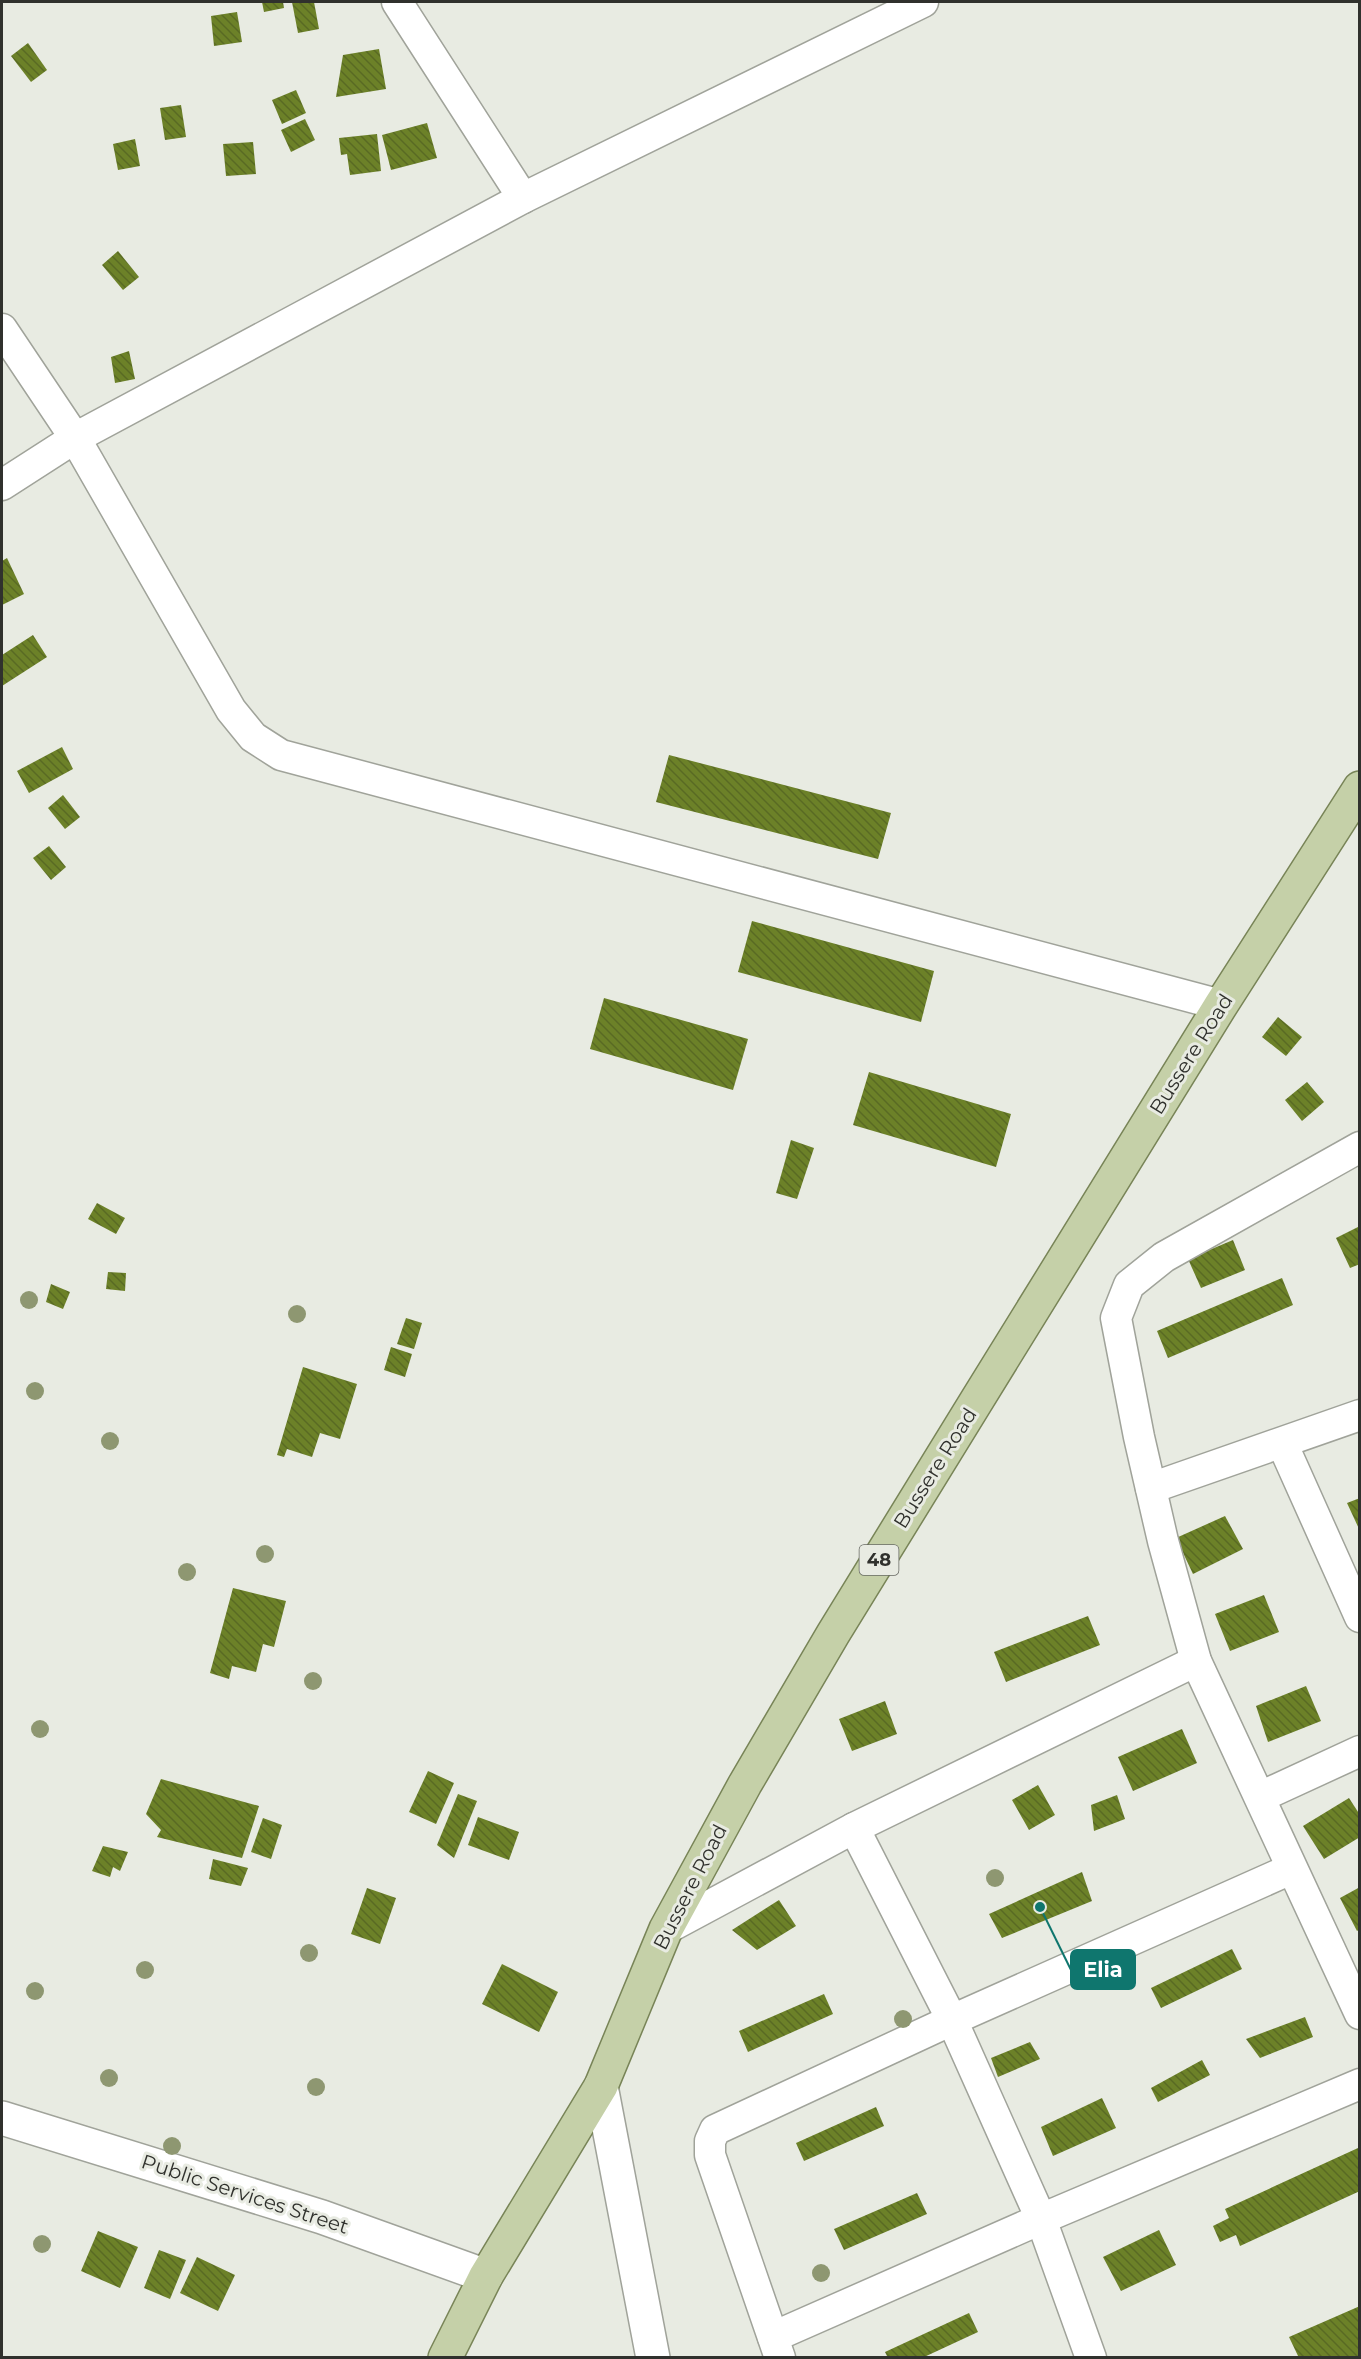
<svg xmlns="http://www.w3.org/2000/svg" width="1361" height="2359" font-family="Montserrat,sans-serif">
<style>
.building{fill:url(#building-back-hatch)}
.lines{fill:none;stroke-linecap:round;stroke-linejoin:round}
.minor-casing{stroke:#a0a39a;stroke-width:33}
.tertiary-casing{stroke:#a0a39a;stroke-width:36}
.primary-casing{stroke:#788457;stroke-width:36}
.minor{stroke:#fff;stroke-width:30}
.tertiary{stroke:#fff;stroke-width:33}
.primary{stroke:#c5d0a8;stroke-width:33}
.tree{fill:#8e9771}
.labels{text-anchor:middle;stroke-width:6;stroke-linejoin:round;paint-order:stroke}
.shield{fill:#e8ebe2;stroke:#676963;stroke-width:1.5}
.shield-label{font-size:18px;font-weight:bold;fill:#30312d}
.street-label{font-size:20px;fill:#30312d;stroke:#e8ebe2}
.leader{fill:none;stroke:#0f766e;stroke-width:2}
.callout-dot{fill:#0f766e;stroke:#e8ebe2;stroke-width:2}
.callout{fill:#0f766e;stroke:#0f766e;stroke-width:2}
.callout-label{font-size:21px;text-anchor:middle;font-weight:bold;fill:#fff}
</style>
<defs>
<pattern id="building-back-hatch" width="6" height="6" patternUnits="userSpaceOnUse" patternTransform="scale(1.5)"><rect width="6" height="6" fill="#6c8128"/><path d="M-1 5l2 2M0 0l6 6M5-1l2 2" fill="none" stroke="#596a23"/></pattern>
</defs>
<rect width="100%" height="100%" fill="#e8ebe2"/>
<g class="building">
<path d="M262,2H283L284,8L264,12Z"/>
<path d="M292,2H314L319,29L298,33Z"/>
<path d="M237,12L242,42L214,46L211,16Z"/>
<path d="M28,43L47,70L31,82L11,56Z"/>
<path d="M379,49L386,89L336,97L343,55Z"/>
<path d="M296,90L306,113L282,124L272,100Z"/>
<path d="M181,105L186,137L165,140L160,108Z"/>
<path d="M305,119L315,140L291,152L281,130Z"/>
<path d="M427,123L437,158L391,170L382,135Z"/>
<path d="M377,134L381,171L350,175L347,154L341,155L339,138Z"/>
<path d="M135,139L140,166L118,170L113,144Z"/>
<path d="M253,142L256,174L226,176L223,144Z"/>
<path d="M118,251L139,277L123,290L102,265Z"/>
<path d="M129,351L135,379L115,383L111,357Z"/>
<path d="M7,558L24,594L2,605V561Z"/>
<path d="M33,635L47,657L2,686V655Z"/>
<path d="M62,747L73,769L29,793L17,771Z"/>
<path d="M669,755L891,813L878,859L656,802Z"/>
<path d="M63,795L80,817L65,829L48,808Z"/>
<path d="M49,846L66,867L51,880L33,858Z"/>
<path d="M752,921L934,971L921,1022L738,972Z"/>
<path d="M604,998L748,1039L733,1090L590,1049Z"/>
<path d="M1278,1017L1302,1037L1286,1056L1262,1037Z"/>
<path d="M869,1072L1011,1114L996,1167L853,1125Z"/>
<path d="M1307,1082L1324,1102L1302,1121L1285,1100Z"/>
<path d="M791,1140L814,1148L797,1199L776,1193Z"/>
<path d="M97,1203L125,1218L116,1234L88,1219Z"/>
<path d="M1360,1226V1264L1350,1268L1336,1238Z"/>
<path d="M1233,1240L1245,1270L1201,1288L1188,1259Z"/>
<path d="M108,1272L126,1273L125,1291L106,1289Z"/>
<path d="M1282,1278L1293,1305L1168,1358L1157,1331Z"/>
<path d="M51,1284L70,1292L63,1309L46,1302Z"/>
<path d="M406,1318L422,1323L414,1349L397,1344Z"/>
<path d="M391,1347L412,1354L405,1377L384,1370Z"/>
<path d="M303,1367L357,1384L340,1439L320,1433L312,1457L287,1449L284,1457L277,1455Z"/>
<path d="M1360,1498V1531L1347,1503Z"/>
<path d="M1225,1516L1243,1549L1193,1574L1176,1538Z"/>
<path d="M233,1588L286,1601L274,1647L263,1644L256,1672L232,1666L229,1679L210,1673Z"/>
<path d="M1264,1595L1279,1632L1230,1651L1215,1614Z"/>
<path d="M1088,1616L1100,1645L1006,1682L994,1652Z"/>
<path d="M1306,1686L1321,1721L1268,1742L1256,1706Z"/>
<path d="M885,1701L897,1734L852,1751L839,1719Z"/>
<path d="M1182,1729L1197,1763L1133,1791L1118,1757Z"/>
<path d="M428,1771L454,1783L436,1824L409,1812Z"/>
<path d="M161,1779L259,1806L242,1858L157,1837L161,1830L146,1814Z"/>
<path d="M1038,1785L1055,1815L1029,1830L1012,1800Z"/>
<path d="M458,1794L477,1801L454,1858L437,1845Z"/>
<path d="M1117,1795L1125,1819L1094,1831L1091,1805Z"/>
<path d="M1349,1798L1360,1815V1837L1324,1859L1303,1826Z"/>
<path d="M478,1817L519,1832L509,1860L468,1845Z"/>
<path d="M263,1818L282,1825L271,1859L251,1852Z"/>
<path d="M103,1846L128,1852L120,1871L113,1867L110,1877L92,1871Z"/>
<path d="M213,1859L248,1868L241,1886L209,1879Z"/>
<path d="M1082,1872L1092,1901L1002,1938L989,1914Z"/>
<path d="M1360,1887V1929L1357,1931L1340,1898Z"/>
<path d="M367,1888L396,1898L380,1944L351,1934Z"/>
<path d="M779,1900L796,1926L757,1950L732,1930Z"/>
<path d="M1232,1949L1242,1969L1161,2008L1151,1988Z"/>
<path d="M502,1964L558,1992L539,2032L482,2004Z"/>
<path d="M824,1994L833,2014L748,2052L739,2031Z"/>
<path d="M1305,2017L1313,2037L1260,2058L1246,2039Z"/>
<path d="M1030,2042L1040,2059L998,2077L991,2058Z"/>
<path d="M1202,2060L1210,2075L1158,2102L1151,2088Z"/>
<path d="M1102,2098L1116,2128L1053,2156L1041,2127Z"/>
<path d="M876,2107L884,2126L804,2161L796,2143Z"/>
<path d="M1358,2148L1360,2191L1240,2246L1236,2235L1220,2242L1213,2226L1229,2218L1225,2209Z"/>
<path d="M917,2193L927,2214L844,2250L834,2229Z"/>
<path d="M1159,2230L1176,2265L1121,2291L1103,2257Z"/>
<path d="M98,2231L138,2247L120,2288L81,2271Z"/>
<path d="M159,2250L186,2260L170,2299L144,2288Z"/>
<path d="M197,2257L235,2275L218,2311L180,2293Z"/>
<path d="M1360,2306V2358H1299L1289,2337Z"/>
<path d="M969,2313L978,2332L922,2358H888L885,2352Z"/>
</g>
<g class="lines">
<defs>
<g id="minor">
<path d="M397,2L523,198"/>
<path d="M2,329L75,438L231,710L253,737L281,755L1221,1005"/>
<path d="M2,485L75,438L523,198L923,2"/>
<path d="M1360,1147L1164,1257L1129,1285L1116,1318L1139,1437L1163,1541L1196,1661L1360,2014"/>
<path d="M1282,1443L1360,1617"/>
<path d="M1151,1488L1360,1415"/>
<path d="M1260,1797L1360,1751"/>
<path d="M854,1828L952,2020L1041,2219L1091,2358"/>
<path d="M666,1929L854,1828L1196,1661"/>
<path d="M773,2337L1041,2219L1360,2084"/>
<path d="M780,2358L710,2155V2141L715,2130L952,2020L1291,1869"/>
</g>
<g id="tertiary">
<path d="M601,2086L653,2358"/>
<path d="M2,2118L322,2217L486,2276"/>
</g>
<path id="primary" d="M445,2358L486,2276L601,2086L666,1929L745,1784L833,1634L977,1400L1221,1005L1360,788"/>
</defs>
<use href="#minor" class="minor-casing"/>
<use href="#tertiary" class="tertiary-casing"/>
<use href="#primary" class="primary-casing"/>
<use href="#minor" class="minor"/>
<use href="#tertiary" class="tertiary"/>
<use href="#primary" class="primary"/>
</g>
<g class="tree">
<circle cx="29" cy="1300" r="9"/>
<circle cx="297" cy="1314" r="9"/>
<circle cx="35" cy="1391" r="9"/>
<circle cx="110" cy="1441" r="9"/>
<circle cx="265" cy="1554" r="9"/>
<circle cx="187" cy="1572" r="9"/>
<circle cx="313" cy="1681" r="9"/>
<circle cx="40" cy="1729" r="9"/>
<circle cx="995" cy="1878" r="9"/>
<circle cx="309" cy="1953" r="9"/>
<circle cx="145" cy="1970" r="9"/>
<circle cx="35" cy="1991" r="9"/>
<circle cx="903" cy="2019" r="9"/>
<circle cx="109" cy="2078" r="9"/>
<circle cx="316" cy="2087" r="9"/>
<circle cx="172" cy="2146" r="9"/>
<circle cx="42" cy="2244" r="9"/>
<circle cx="821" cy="2273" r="9"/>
</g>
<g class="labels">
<rect class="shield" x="859.5" y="1545" width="39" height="30" rx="4.5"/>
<g class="shield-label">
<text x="879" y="1566">48</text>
</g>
<g class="street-label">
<text transform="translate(1191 1054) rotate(-58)" y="7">Bussere Road</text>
<text transform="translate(935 1468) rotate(-58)" y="7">Bussere Road</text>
<text transform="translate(690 1887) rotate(-63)" y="7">Bussere Road</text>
<text transform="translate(245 2194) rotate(18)" y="7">Public Services Street</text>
</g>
</g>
<path class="leader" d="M1040 1907L1071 1970"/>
<circle class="callout-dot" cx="1040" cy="1907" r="6"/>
<rect class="callout" x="1071" y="1950" width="64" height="39" rx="6"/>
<g class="callout-label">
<text x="1103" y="1977">Elia</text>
</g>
<rect width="1361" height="2359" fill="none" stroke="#30312d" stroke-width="6"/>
</svg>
